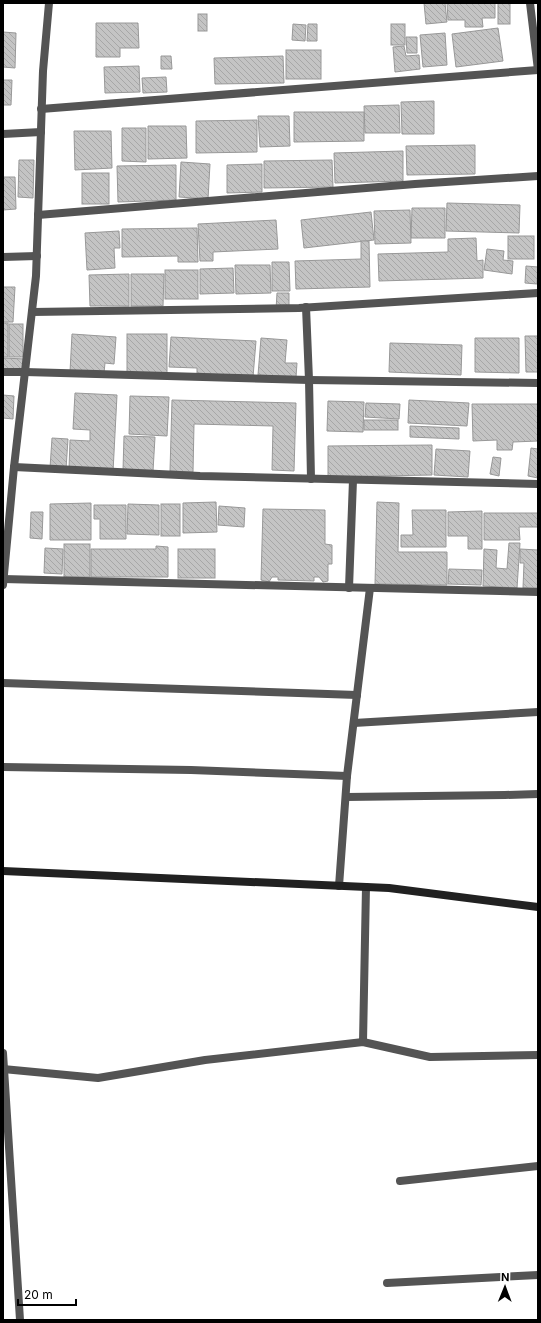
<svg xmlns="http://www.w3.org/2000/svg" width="541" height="1323" font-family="Inter,sans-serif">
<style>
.building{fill:url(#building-back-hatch);stroke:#989898}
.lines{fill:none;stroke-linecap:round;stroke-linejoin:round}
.street{stroke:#545454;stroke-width:8}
.secondary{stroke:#212121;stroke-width:8}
</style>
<defs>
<pattern id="building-back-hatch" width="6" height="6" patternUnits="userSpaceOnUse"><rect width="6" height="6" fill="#c4c4c4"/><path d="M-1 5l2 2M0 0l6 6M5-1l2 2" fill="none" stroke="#a7a7a7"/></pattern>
</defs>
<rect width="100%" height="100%" fill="#fff"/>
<g class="building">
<path d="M424,3H445L447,22L426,24Z"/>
<path d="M447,3H495V18H482L483,27H465V20H448Z"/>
<rect x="498" y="3" width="12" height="21"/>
<rect x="198" y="14" width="9" height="17"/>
<path d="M96,23H138L139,48H120V57H96Z"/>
<path d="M293,24L306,25L305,41L292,40Z"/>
<path d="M308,24H317V41H307Z"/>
<rect x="391" y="24" width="14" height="21"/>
<path d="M498,28L503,61L456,67L452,34Z"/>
<path d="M3,32L16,33L15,68L3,67Z"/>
<path d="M445,33L447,65L423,67L420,35Z"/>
<path d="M406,37H417V53H407Z"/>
<path d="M404,46L406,56L419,55L420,69L395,72L393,47Z"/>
<rect x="286" y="50" width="35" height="29"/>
<path d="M161,56H171L172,69H161Z"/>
<path d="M283,56L284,83L215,84L214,58Z"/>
<path d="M139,66L140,92L105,93L104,67Z"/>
<path d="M166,77L167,92L143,93L142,78Z"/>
<path d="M3,80H12L11,105H3Z"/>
<path d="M434,101V134H402L401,102Z"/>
<path d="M399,105L400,133H365L364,106Z"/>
<path d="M294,112H364V141L294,142Z"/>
<path d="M258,116H289L290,146L260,147Z"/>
<path d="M257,120V152L196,153V121Z"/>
<path d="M148,126H186L187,158L148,159Z"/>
<path d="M122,128H146V162L122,161Z"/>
<path d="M74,131H111L112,168L75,170Z"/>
<path d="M475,145V174L407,175L406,146Z"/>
<path d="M403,151V181L335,183L334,153Z"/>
<path d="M19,160H34L33,198L18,197Z"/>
<path d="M332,160L333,187L264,188V161Z"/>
<path d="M181,162L210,164L208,199L179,197Z"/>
<path d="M262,164V192L227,193V165Z"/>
<path d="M176,165V200L118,202L117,166Z"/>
<rect x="82" y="173" width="27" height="31"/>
<path d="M3,177H15L16,209L3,210Z"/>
<path d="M447,203L520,205L519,233L446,231Z"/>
<path d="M412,208H445V238H411Z"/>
<path d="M410,210L411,243L375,244L374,211Z"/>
<path d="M371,212L374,240L304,248L301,220Z"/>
<path d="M276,220L278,249L213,252V261H200L198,224Z"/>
<path d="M197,228L198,262H178V256L122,257V229Z"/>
<path d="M119,231L120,248H114L115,268L87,270L85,233Z"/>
<rect x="508" y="236" width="26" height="23"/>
<path d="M476,238L477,261L483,260V278L379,281L378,254L448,252V239Z"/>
<path d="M361,241H369L370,287L296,289L295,261L361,259Z"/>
<path d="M487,249L504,251L503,260L513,261L512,274L484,270Z"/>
<path d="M272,262H289L290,291H272Z"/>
<path d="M235,265H270L271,293L236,294Z"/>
<path d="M526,266L538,267L537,284L525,283Z"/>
<path d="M233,268L234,293L200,294V269Z"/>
<rect x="165" y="270" width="33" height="29"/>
<path d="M129,274V306H90L89,275Z"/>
<path d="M131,274H164L163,306H131Z"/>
<path d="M3,287H15L13,322H3Z"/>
<path d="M277,293H289V310H276Z"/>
<rect x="3" y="323" width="5" height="34"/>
<rect x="9" y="324" width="14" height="33"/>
<path d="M72,334L116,337L114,364L105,363L104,373L70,372Z"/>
<rect x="127" y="334" width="40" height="40"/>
<path d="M525,336H538V372H526Z"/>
<path d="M171,337L256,341L253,377L197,373V368L169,367Z"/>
<path d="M261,338L287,340L285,363H297L296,377L258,375Z"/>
<path d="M475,338H519V373L475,372Z"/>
<path d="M390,343L462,345L461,375L389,372Z"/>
<path d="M3,358L25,359L24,372L3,371Z"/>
<path d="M75,393L117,395L113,472L69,469L70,440L90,441V430L73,429Z"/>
<path d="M3,395L14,396L13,419L3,418Z"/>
<path d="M130,396L169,397L167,436L129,434Z"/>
<path d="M172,400L296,403L294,471L272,470L273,426L194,424L193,472L170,471Z"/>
<path d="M409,400L469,403L467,426L408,423Z"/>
<path d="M328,401L364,402L363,432L327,431Z"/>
<path d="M366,403L400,404L399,419L365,417Z"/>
<path d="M472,404H538V441L513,442L512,450H497V440L473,441Z"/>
<rect x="364" y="420" width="34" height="10"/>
<path d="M410,426L459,428V439L410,437Z"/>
<path d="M124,436L155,437L153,471L123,470Z"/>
<path d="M52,438L68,439L66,469L50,468Z"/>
<path d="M432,445V475L328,477V446Z"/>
<path d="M531,448L538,449V478L528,476Z"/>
<path d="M436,449L470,451L468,477L434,475Z"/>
<path d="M493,457L501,458L499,476L490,474Z"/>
<path d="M216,502L217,532L183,533V503Z"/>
<path d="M377,502L399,503L398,552H447V585L375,584Z"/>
<path d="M91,503V540H50V504Z"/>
<path d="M128,504L159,505V535L127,534Z"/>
<rect x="161" y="504" width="19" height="32"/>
<path d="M94,505H126V539H100V519H94Z"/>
<path d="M219,506L245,508L244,527L218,525Z"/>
<path d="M263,509L325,510V544L332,545V564H328V581L323,582L319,577H314V581L278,580V577H272L269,582L261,580Z"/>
<path d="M412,510H446V547H401V535H413Z"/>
<path d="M482,511V549H468V536H448V512Z"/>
<path d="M31,512H43L42,539L30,538Z"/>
<path d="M484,513H538V527H519L520,540H484Z"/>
<path d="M509,543H520L517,588L483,586L484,549L497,550L496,568L507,569Z"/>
<rect x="64" y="544" width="26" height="33"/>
<path d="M156,546L168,547V577H91V549H156Z"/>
<path d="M45,548L63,549L62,574L44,573Z"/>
<rect x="178" y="549" width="37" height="29"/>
<path d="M520,549L538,550V588H523L524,563H520Z"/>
<path d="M449,569L482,570L481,585L448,584Z"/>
</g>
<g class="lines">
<g class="street">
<path d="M530,3L538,70"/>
<path d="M41,109L538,70"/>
<path d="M3,134L41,132"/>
<path d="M38,215L415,184L538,176"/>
<path d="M3,257L37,256"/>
<path d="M306,307L309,380L311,479"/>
<path d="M32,312L299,308L538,293"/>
<path d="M3,372H25L309,380L538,383"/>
<path d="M14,467L200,476L538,484"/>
<path d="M3,579L538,592"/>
<path d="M3,585L14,467L36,276L43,71L49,3"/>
<path d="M349,588L353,480"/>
<path d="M3,683L357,695"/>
<path d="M354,723L538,712"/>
<path d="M3,767L191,770L347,776"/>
<path d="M346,797L505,795L538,794"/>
<path d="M339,886L347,776L370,588"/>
<path d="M363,1042L366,887"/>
<path d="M3,1053L20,1320"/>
<path d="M3,1069L98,1078L205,1060L363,1042L430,1057L538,1055"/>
<path d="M400,1181L538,1166"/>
<path d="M387,1283L538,1275"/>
</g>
<path class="secondary" d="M3,871L389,888L538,907"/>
</g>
<rect width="541" height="1323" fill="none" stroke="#000000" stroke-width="8"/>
<g transform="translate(505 1287) rotate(1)" stroke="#ffffff" stroke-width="3" paint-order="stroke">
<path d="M0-3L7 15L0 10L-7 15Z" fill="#000000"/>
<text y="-6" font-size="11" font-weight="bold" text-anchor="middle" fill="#000000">N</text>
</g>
<path d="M18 1299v6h58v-6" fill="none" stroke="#000000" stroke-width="2"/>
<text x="24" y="1299" font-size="12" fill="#000000" stroke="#ffffff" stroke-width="3" paint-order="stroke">20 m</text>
</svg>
